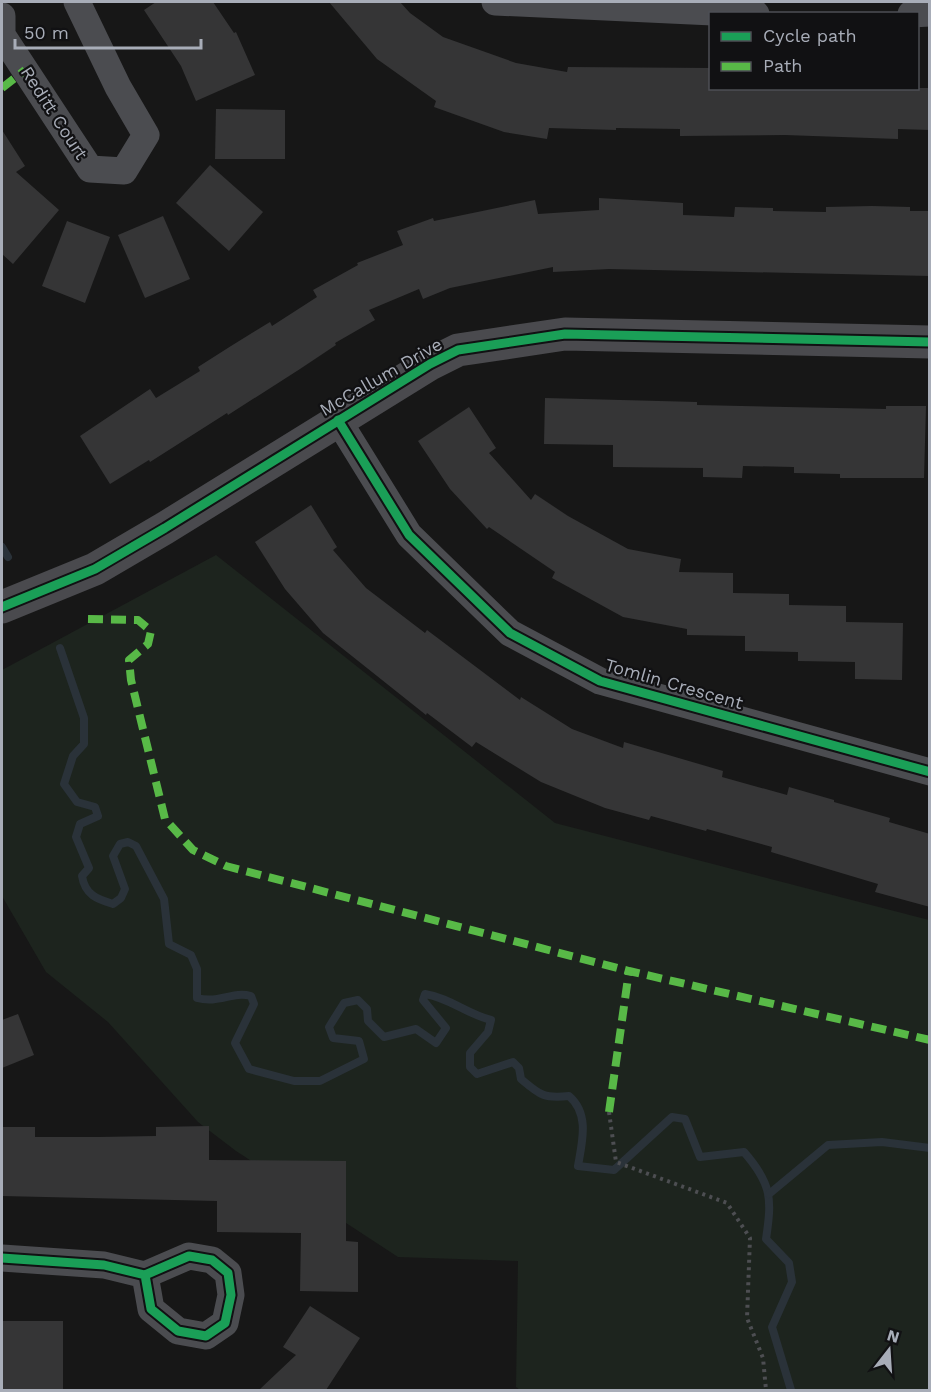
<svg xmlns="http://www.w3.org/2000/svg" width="931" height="1392" font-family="'Work Sans',sans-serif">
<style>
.green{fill:#1d241e}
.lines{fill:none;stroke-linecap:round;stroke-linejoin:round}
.stream{stroke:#2a3239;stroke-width:8}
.building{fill:#353536}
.path{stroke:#4d4e52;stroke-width:4;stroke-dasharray:3 4.5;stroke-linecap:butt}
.street{stroke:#4b4c50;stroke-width:27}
.secondary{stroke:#4a4a4e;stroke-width:33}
.quiet{stroke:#58b947;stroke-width:8;stroke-dasharray:15 8;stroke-linecap:butt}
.cycleway-casing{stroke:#111113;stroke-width:13}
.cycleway{stroke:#1a9f57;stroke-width:9}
.labels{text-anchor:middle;stroke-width:4.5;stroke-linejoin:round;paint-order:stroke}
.street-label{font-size:18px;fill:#a8adb8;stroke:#111113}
</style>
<rect width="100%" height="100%" fill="#171717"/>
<path class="green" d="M216,555L555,823L929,920V1390H520L516,1387L518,1261L398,1257L236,1151L198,1122L108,1022L46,972L2,896V670Z"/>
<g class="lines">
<g class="stream">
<path d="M2,547L8,557"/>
<path d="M60,648L84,718V744L73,756L64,784L77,802L95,807L98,816L80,824L76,837L89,868L82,876C85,895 97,899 113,904L121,898L125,889L113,856L120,844L128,842L136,846L164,899L169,944L191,955L197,969V998C219,1004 232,991 251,996L254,1004L235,1043L249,1069L294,1081H320L364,1059L359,1041L333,1038L329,1027L344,1003L358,1000L367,1009L368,1021L384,1037L416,1029L436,1043L446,1028L423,1000L425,994C450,998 467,1014 491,1020L488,1032L470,1053V1067L477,1074L513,1062L519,1068L521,1079C540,1095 544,1099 569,1096C590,1114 582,1142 578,1166L614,1170L672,1117L685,1119L700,1157L744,1152C772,1184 772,1199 766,1239L789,1263L792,1282L772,1327L791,1390"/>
<path d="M769,1194L828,1145L882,1142L930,1148"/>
</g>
</g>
<g class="building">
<path d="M156,2H213L234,33L236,32L255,75L196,101L181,66L144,10Z"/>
<path d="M329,2H400L410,13L443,37L516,63L567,72L568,67L711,68V88H930V130L898,129V139L785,135L680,136V129L616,128V130L549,128L547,139L504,132L434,107L436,101L377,59Z"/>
<path d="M216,109L285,110V159H215Z"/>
<path d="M2,130L25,166L16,172L59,210L13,264L2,254Z"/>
<path d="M210,165L263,212L229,251L176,203Z"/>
<path d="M599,198L683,203V215L734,217L735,207L773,208V211L826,212V207L872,206L910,207V211H930V276L609,269L553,272V267L450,288L423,299L419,289L369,310L375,320L335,343L336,345L300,369L228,415L227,413L150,462L149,460L110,484L80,436L150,389L156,398L200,371L198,367L231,346L270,322L272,326L317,297L313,290L358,265L357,263L403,245L397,231L433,218L434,221L535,200L538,214L599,210Z"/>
<path d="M163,216L190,279L145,298L118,235Z"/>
<path d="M67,221L110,237L85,303L42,286Z"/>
<path d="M545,398L697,402V405L886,409V406H926L924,478H840V474L794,473V467L743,466L742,478L703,477V468L613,467V445L544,444Z"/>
<path d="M469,407L496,448L489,453L531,500L535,494L568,516L628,549L681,559L679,572L733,573V593L789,594V605L846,606V622L903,623L902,680L855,679V662L798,661V652L745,651V636L687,635V629L623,617L552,578L555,572L489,527L487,529L450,489L418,441Z"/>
<path d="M311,505L337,547L333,550L366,588L425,633L427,630L520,700L521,697L572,729L623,748L624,742L723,771L722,777L787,795L789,787L834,800V802L890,818L889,822L930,834V907L875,892L878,884L771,852L772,847L707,829L706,831L651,816L649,820L605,808L541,782L476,742L472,747L427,713L426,715L323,633L285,589L255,542Z"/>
<path d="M18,1014L34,1055L2,1068V1020Z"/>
<path d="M209,1126V1160L346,1161V1241L358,1242V1292L300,1291L301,1233L217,1232V1201L2,1196V1127H35V1137H99L156,1136V1127Z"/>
<path d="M310,1306L360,1338L326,1390H259L296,1355L283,1347Z"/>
<path d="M3,1321H63V1390H2Z"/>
</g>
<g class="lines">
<path class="path" d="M609,1112L616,1162L727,1203L750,1238L747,1318L763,1358L766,1390"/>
<g class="street">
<path d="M495,2L756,14"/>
<path d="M911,14L930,13"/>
<path d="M2,16V35L90,169L124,171L146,135L118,87L77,2"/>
<path d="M338,420L409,535L510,633L600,681L930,772"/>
<path d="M2,1258L104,1265L145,1275L189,1256L212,1260L228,1273L231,1295L225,1323L206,1336L178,1331L151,1309L145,1275"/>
</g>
<path class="secondary" d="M2,607L95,569L165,528L430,364L458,350L565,334L930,342"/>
<g class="quiet">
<path d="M2,88L25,70"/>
<path d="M88,619L138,620L151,631L148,644L129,660L131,680L165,819L193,850L226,866L629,971L930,1040"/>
<path d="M609,1112L629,971"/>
</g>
<defs>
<g id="cycleway">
<path d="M338,420L409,535L510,633L600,681L930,772"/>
<path d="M2,607L95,569L165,528L430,364L458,350L565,334L930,342"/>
<path d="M2,1258L104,1265L145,1275L189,1256L212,1260L228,1273L231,1295L225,1323L206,1336L178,1331L151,1309L145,1275"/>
</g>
</defs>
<use href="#cycleway" class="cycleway-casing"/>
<use href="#cycleway" class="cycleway"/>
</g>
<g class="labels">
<g class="street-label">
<text transform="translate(54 113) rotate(57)" y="6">Reditt Court</text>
<text transform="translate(381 377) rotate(-30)" y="6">McCallum Drive</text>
<text transform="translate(674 684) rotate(16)" y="6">Tomlin Crescent</text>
</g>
</g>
<rect width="931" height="1392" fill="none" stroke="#a8adb8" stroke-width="6"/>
<rect x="709" y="12" width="210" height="78" fill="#111113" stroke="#4d4f55" stroke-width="1.5"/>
<rect x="721" y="32" width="30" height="9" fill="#1a9f57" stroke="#4d4f55" stroke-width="1.5"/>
<text x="763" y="42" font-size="18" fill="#a8adb8">Cycle path</text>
<rect x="721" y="62" width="30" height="9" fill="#58b947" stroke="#4d4f55" stroke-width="1.5"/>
<text x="763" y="72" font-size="18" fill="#a8adb8">Path</text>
<g transform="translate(889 1350) rotate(17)" stroke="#111113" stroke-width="4.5" paint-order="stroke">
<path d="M0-4.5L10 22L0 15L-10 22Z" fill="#a8adb8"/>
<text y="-9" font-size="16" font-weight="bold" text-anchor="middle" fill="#a8adb8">N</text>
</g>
<path d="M15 39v9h186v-9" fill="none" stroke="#a8adb8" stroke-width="3"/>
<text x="24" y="39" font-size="18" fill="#a8adb8" stroke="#111113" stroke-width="4.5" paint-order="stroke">50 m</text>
</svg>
